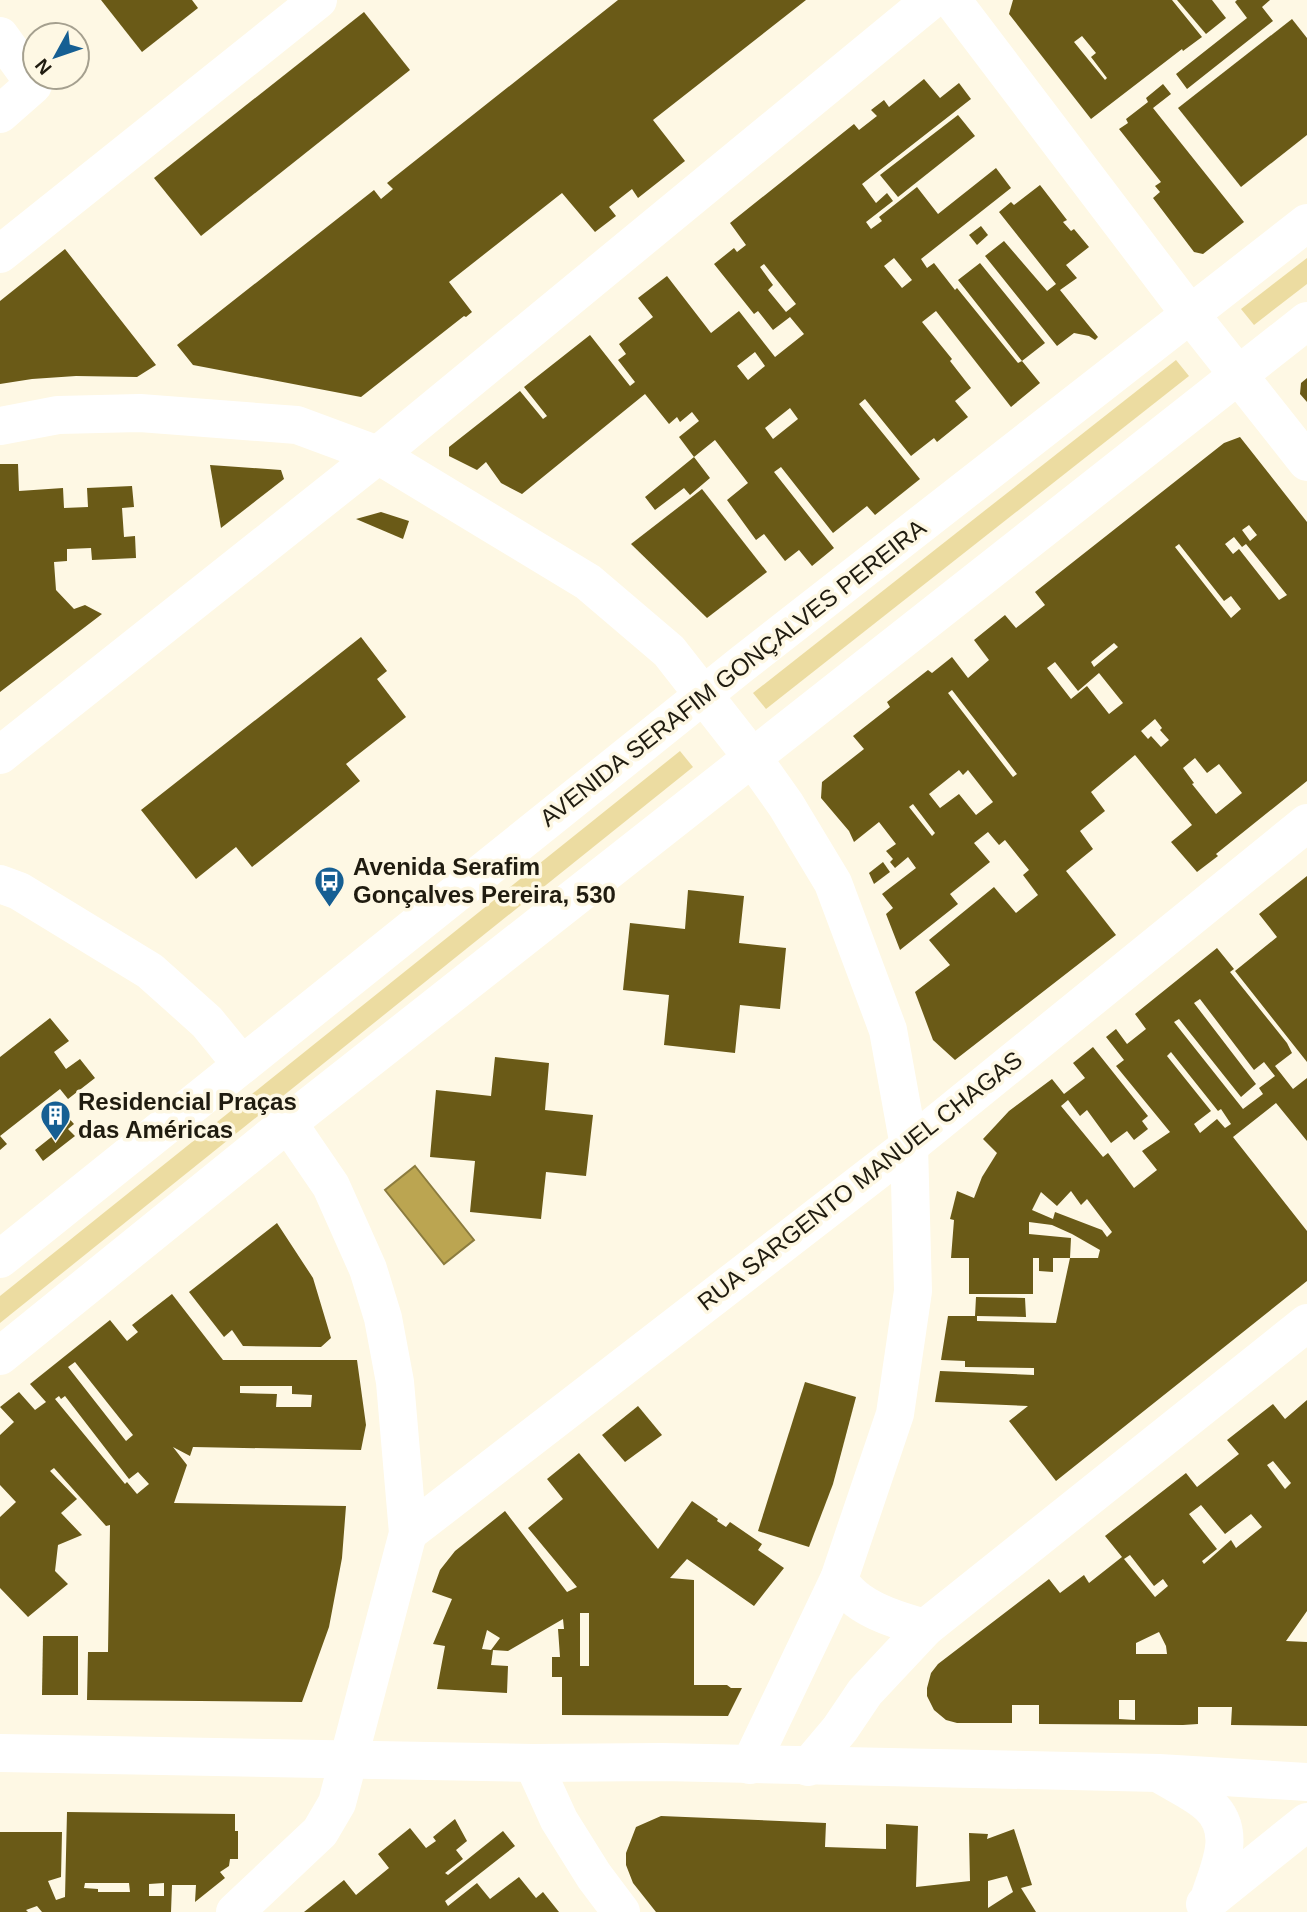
<svg xmlns="http://www.w3.org/2000/svg" width="1307" height="1912" font-family="Arial,sans-serif">
<style>
.green{fill:#ecdca1}
.water{fill:#bba551;stroke:#8c7c3e;stroke-width:2}
.building{fill:#6a5a17;fill-rule:evenodd}
.lines{fill:none;stroke-linecap:round;stroke-linejoin:round}
.minor{stroke:#fff;stroke-width:38}
.major{stroke:#fff;stroke-width:38}
.labels{text-anchor:middle;stroke-width:7;stroke-linejoin:round;paint-order:stroke}
.street-label{font-size:24px;fill:#201c10;stroke:#fef8e4}
.poi-label{font-size:24px;font-weight:bold;fill:#201c10;stroke:#fef8e4;text-anchor:start}
</style>
<rect width="100%" height="100%" fill="#fef8e4"/>
<g class="green">
<path d="M1307,258V284L1254,325L1241,309Z"/>
<path d="M1176,360L1189,376L766,709L753,693Z"/>
<path d="M680,751L693,767L0,1323V1296Z"/>
</g>
<path class="water" d="M415,1166L474,1240L444,1264L385,1190Z"/>
<g class="building">
<path d="M101,0H192L198,8L142,52Z"/>
<path d="M618,0H806L653,120L685,161L638,198L632,189L609,207L616,216L595,232L562,193L449,282L472,312L466,317L464,316L361,397L193,365L177,345L374,190L381,199L393,189L387,183Z"/>
<path d="M1013,0H1172L1202,37L1183,51L1182,49L1091,119L1009,14ZM1082,36L1096,53L1091,57L1107,78L1105,80L1074,42Z"/>
<path d="M1177,0H1212L1226,18L1206,34Z"/>
<path d="M1237,0H1270L1262,7L1273,21L1187,89L1176,74L1247,18L1235,2Z"/>
<path d="M364,12L410,70L201,236L154,178Z"/>
<path d="M1292,19L1307,38V135L1241,187L1178,108Z"/>
<path d="M924,79L940,98L959,83L971,99L862,184L876,203L887,193L893,201L866,222L871,229L882,221L879,217L917,187L938,214L996,168L1011,188L921,259L927,268L934,263L955,290L957,288L1018,363L1022,361L958,280L980,263L1045,343L1022,361L1040,383L1011,407L936,311L922,322L952,359L950,361L971,388L955,401L968,417L937,442L934,438L911,456L865,399L859,404L920,479L875,515L867,506L833,533L781,467L774,472L834,548L812,566L799,550L785,561L764,534L756,540L727,500L748,483L715,440L694,457L679,437L699,421L692,412L680,422L677,417L669,424L645,394L522,494L501,483L486,462L477,470L449,456V447L520,391L543,419L547,416L524,387L590,335L630,386L635,382L618,360L626,354L619,344L653,317L638,298L667,276L711,333L739,311L775,357L804,334L790,317L773,330L758,311L754,314L714,264L734,248L737,252L746,245L730,223L854,124L859,130L877,116L871,110L884,100L889,107ZM894,258L912,280L902,288L884,266ZM764,264L796,304L786,312L768,290L773,285L760,267ZM755,352L765,366L748,380L737,366ZM790,408L798,419L773,439L765,428Z"/>
<path d="M1163,84L1171,94L1153,108L1244,222L1203,254L1194,252L1153,198L1160,192L1155,186L1161,182L1119,129L1128,123L1126,119L1148,102L1146,98Z"/>
<path d="M958,115L975,136L898,197L880,175Z"/>
<path d="M1040,185L1067,220L1063,222L1071,231L1074,229L1089,247L1066,265L1077,278L1060,290L1098,337L1095,340L1089,336L1074,333L1057,346L985,256L1004,241L1047,291L1056,284L999,212L1011,202L1014,205Z"/>
<path d="M981,226L988,235L977,245L969,235Z"/>
<path d="M65,249L156,365L137,377L76,376L32,379L0,384V301Z"/>
<path d="M1307,378V402L1300,394L1301,383Z"/>
<path d="M1240,437L1307,522V781L1216,854L1218,856L1197,872L1171,842L1192,825L1135,755L1091,792L1105,811L1080,831L1093,849L1066,871L1116,935L955,1060L933,1040L915,992L950,965L929,940L994,887L1016,913L1038,895L1023,875L1029,870L1005,840L999,845L988,832L974,843L990,862L950,894L958,904L900,950L886,914L893,908L882,894L916,868L908,857L895,868L890,862L893,859L886,851L896,844L879,822L854,842L849,831L821,798L822,782L864,749L853,736L890,707L887,702L928,670L932,673L952,657L968,678L989,660L974,640L1005,615L1016,628L1045,605L1035,592L1224,443ZM1249,525L1257,535L1250,541L1242,530ZM1234,537L1242,547L1246,544L1287,595L1279,600L1239,549L1233,554L1225,544ZM1179,544L1224,601L1231,596L1241,609L1231,618L1175,547ZM1114,643L1118,647L1094,667L1091,662ZM1055,662L1078,691L1099,673L1123,703L1109,714L1087,686L1071,699L1047,668ZM952,690L1017,774L1013,777L948,693ZM1155,719L1162,728L1160,730L1169,740L1161,747L1151,736L1148,739L1141,731ZM1195,758L1207,773L1219,764L1242,793L1216,814L1192,784L1194,783L1183,768ZM959,770L963,775L968,770L993,802L976,815L959,794L940,808L929,794ZM913,804L935,833L932,836L909,807Z"/>
<path d="M694,457L710,478L690,495L684,488L655,510L645,497Z"/>
<path d="M0,464H18L19,491L63,488L64,508L88,507L87,488L132,486L134,507L122,508L124,537L135,536L136,558L92,560L91,548L67,549V561L54,562L56,590L74,609L85,605L102,614L0,692Z"/>
<path d="M210,465L281,470L284,479L221,528Z"/>
<path d="M702,489L767,572L707,618L631,544Z"/>
<path d="M381,512L409,521L403,539L356,519Z"/>
<path d="M361,637L387,671L377,679L406,717L346,764L360,781L252,867L236,847L196,879L141,810Z"/>
<path d="M883,862L890,872L874,884L869,873Z"/>
<path d="M1307,876V1062L1235,971L1277,937L1259,914Z"/>
<path d="M688,890L744,896L739,943L786,948L780,1009L740,1005L735,1053L664,1045L669,995L623,990L630,923L685,929Z"/>
<path d="M1217,948L1234,969L1230,972L1287,1043L1292,1053L1275,1066L1293,1089L1307,1078V1141L1276,1103L1233,1137L1307,1231V1281L1056,1481L1009,1421L1028,1406L935,1402L940,1371L1034,1375V1368L965,1367V1361L941,1360L948,1316H975L976,1297L1025,1298L1026,1317L977,1316V1321L1056,1323L1070,1258H1053V1272L1039,1271V1258H1033V1294H969V1258H951L954,1220L950,1219L957,1191L974,1198L982,1177L997,1153L983,1139L1009,1111L1052,1079L1064,1094L1085,1078L1073,1063L1093,1047L1148,1116L1142,1121L1148,1129L1134,1140L1127,1131L1111,1143L1087,1110L1080,1116L1068,1100L1061,1106L1103,1157L1108,1153L1134,1188L1157,1170L1142,1151L1170,1132L1116,1066L1124,1060L1106,1037L1116,1029L1127,1044L1146,1029L1135,1014ZM1200,999L1254,1070L1264,1062L1275,1076L1259,1088L1263,1094L1243,1109L1174,1022L1179,1019L1241,1097L1256,1084L1194,1003ZM1171,1052L1218,1111L1221,1109L1231,1124L1225,1128L1217,1119L1200,1133L1194,1124L1211,1111L1167,1056ZM1071,1191L1081,1205L1087,1199L1112,1232L1107,1237L1102,1230L1055,1212L1053,1219L1032,1210L1041,1192L1057,1206ZM1029,1222L1052,1225L1072,1234L1100,1250L1098,1258H1070L1071,1238L1029,1234Z"/>
<path d="M50,1018L69,1041L54,1052L66,1069L80,1059L95,1078L68,1099L60,1089L0,1136L7,1144L0,1150V1057Z"/>
<path d="M495,1057L549,1063L545,1110L593,1115L586,1176L546,1172L541,1219L470,1212L475,1161L430,1157L436,1090L491,1096Z"/>
<path d="M65,1114L74,1124L68,1129L75,1136L43,1161L35,1150L64,1127L58,1120Z"/>
<path d="M277,1223L313,1278L331,1338L321,1347L243,1346L232,1330L224,1337L189,1292Z"/>
<path d="M172,1294L223,1360H357L366,1425L361,1450L193,1447L190,1456L173,1447L187,1465L174,1503L346,1506L342,1558L329,1627L302,1702L87,1700L88,1652H108L110,1525L106,1526L54,1468L50,1471L77,1499L61,1513L82,1535L58,1545L55,1571L68,1584L28,1617L0,1588V1517L16,1502L0,1485V1435L14,1422L0,1407L19,1392L35,1410L46,1402L30,1384L110,1320L127,1341L138,1332L132,1325ZM75,1362L133,1435L126,1441L68,1367ZM240,1386H292V1394L312,1395L311,1407H276L277,1394L240,1393ZM59,1396L61,1399L65,1396L129,1479L138,1472L149,1484L137,1494L127,1482L125,1484L55,1399Z"/>
<path d="M805,1382L856,1397L833,1484L809,1547L758,1531Z"/>
<path d="M1307,1400V1611L1286,1641L1307,1642V1726L1231,1725L1232,1707H1198V1724L1183,1725L1039,1724V1705H1012V1723H957L946,1720L934,1710L927,1696V1688L931,1673L938,1664L1049,1579L1060,1593L1084,1575L1089,1583L1122,1557L1105,1536L1186,1473L1197,1487L1239,1454L1227,1440L1273,1404L1285,1419ZM1273,1461L1291,1483L1285,1489L1267,1465ZM1201,1505L1225,1534L1251,1514L1262,1527L1236,1548L1231,1540L1204,1564L1202,1561L1217,1549L1189,1514ZM1130,1555L1154,1586L1163,1579L1168,1586L1155,1597L1124,1559ZM1159,1632L1166,1646L1167,1654H1136V1643ZM1119,1700H1135V1720L1119,1719Z"/>
<path d="M638,1406L662,1435L625,1462L602,1435Z"/>
<path d="M579,1453L658,1549L692,1501L718,1519L717,1521L726,1527L730,1522L762,1544L758,1550L784,1568L754,1606L687,1559L670,1578L694,1580V1685H727L731,1688H742L728,1716L562,1715V1677H552V1657H560L558,1629H564L563,1619L508,1651L493,1650L491,1665L508,1666L507,1693L437,1689L445,1646L433,1644L452,1599L432,1592L440,1570L455,1551L505,1511L567,1592L577,1587L528,1528L563,1499L547,1479ZM580,1613H589V1666H580ZM487,1630L500,1638L491,1650L482,1649Z"/>
<path d="M43,1636H78V1695H42Z"/>
<path d="M67,1812L235,1814V1831H238V1859H230L229,1866L220,1872L225,1878L195,1902L196,1885H172L171,1912H42L37,1906L26,1910L28,1912H0V1832H62L61,1877L48,1881L56,1900L65,1897ZM85,1883H129L130,1892H98V1889L84,1888ZM164,1883V1896H149V1884Z"/>
<path d="M661,1816L826,1823L825,1847L886,1849V1824L918,1826L916,1887L970,1881L969,1833L988,1834L987,1839L1014,1829L1032,1885L1021,1888L1036,1912H656L633,1883L626,1865V1853L636,1827ZM1007,1876L1013,1892L988,1908V1881Z"/>
<path d="M455,1819L467,1841L456,1850L463,1859L445,1873L448,1875L503,1831L515,1846L445,1901L448,1906L477,1883L490,1899L519,1877L536,1898L543,1892L559,1912H304L344,1880L356,1895L389,1868L378,1854L410,1828L426,1848L436,1841L433,1837Z"/>
</g>
<g class="lines">
<g class="minor">
<path d="M952,0L1190,314L1307,462"/>
<path d="M0,36L31,79L33,85L0,114"/>
<path d="M0,254L318,0"/>
<path d="M0,426L58,415L140,413L297,425L378,455L588,582L669,651L752,757L786,805L833,883L888,1030L909,1146L913,1291L895,1414L839,1579L750,1765"/>
<path d="M0,755L378,455L931,0"/>
<path d="M0,884L19,891L150,971L207,1022L242,1065"/>
<path d="M408,1533L909,1146L1307,823"/>
<path d="M839,1579C854,1608 896,1620 925,1628"/>
<path d="M0,1753L533,1763L662,1762L1159,1773L1307,1782"/>
<path d="M533,1763L559,1820L594,1876L621,1912"/>
<path d="M808,1767L840,1729L865,1692L925,1628L1307,1323"/>
<path d="M1163,1776C1178,1785 1196,1793 1209,1805C1239,1833 1218,1869 1208,1902"/>
<path d="M1205,1904L1307,1822"/>
<path d="M235,1912L320,1832L337,1803L408,1533L395,1382L383,1318L368,1269L331,1186L288,1123"/>
</g>
<g class="major">
<path d="M0,1259L742,664L1307,223"/>
<path d="M0,1356L288,1123L1307,321"/>
</g>
</g>
<defs>
<symbol id="bus-pin" viewBox="-11 -11 22 30"><path d="M0 17L-7.5 6A9.5 9.5 0 1 1 7.5 6Z" fill="#165f93" stroke="#fef8e4"/><path d="M-5-6H5V4H4V6H2V4H-2V6H-4V4H-5ZM-3.5-4V0h7V-4ZM-3.5 1.2v1.5H-2V1.2ZM2 1.2v1.5H3.5V1.2Z" fill="#fff"/></symbol>
<symbol id="building-pin" viewBox="-11 -11 22 30"><path d="M0 17L-7.5 6A9.5 9.5 0 1 1 7.5 6Z" fill="#165f93" stroke="#fef8e4"/><path d="M-4-6H4V6H1V3H-1V6H-4ZM-2.5-4.3h1.7v1.8h-1.7ZM.8-4.3h1.7v1.8H.8ZM-2.5-1h1.7V.8h-1.7ZM.8-1h1.7V.8H.8Z" fill="#fff"/></symbol>
</defs>
<g fill-rule="evenodd">
<use href="#bus-pin" x="312" y="864" width="35" height="47"/>
<use href="#building-pin" x="38" y="1098" width="35" height="47"/>
</g>
<g class="labels">
<g class="street-label">
<text transform="translate(733 673) rotate(-38)" y="8">AVENIDA SERAFIM GONÇALVES PEREIRA</text>
<text transform="translate(860 1181) rotate(-38)" y="8">RUA SARGENTO MANUEL CHAGAS</text>
</g>
<g class="poi-label">
<text x="353" y="875">Avenida Serafim<tspan x="353" dy="28">Gonçalves Pereira, 530</tspan></text>
<text x="78" y="1110">Residencial Praças<tspan x="78" dy="28">das Américas</tspan></text>
</g>
</g>
<g transform="translate(56 56) rotate(230)"><circle r="33" fill="#fef8e4" stroke="#a5a08f" stroke-width="2"/>
<path d="M0-5L12 26L0 18L-12 26Z" fill="#165f93"/>
<text y="-10" font-size="19" font-weight="bold" text-anchor="middle" fill="#201c10">N</text>
</g>
</svg>
